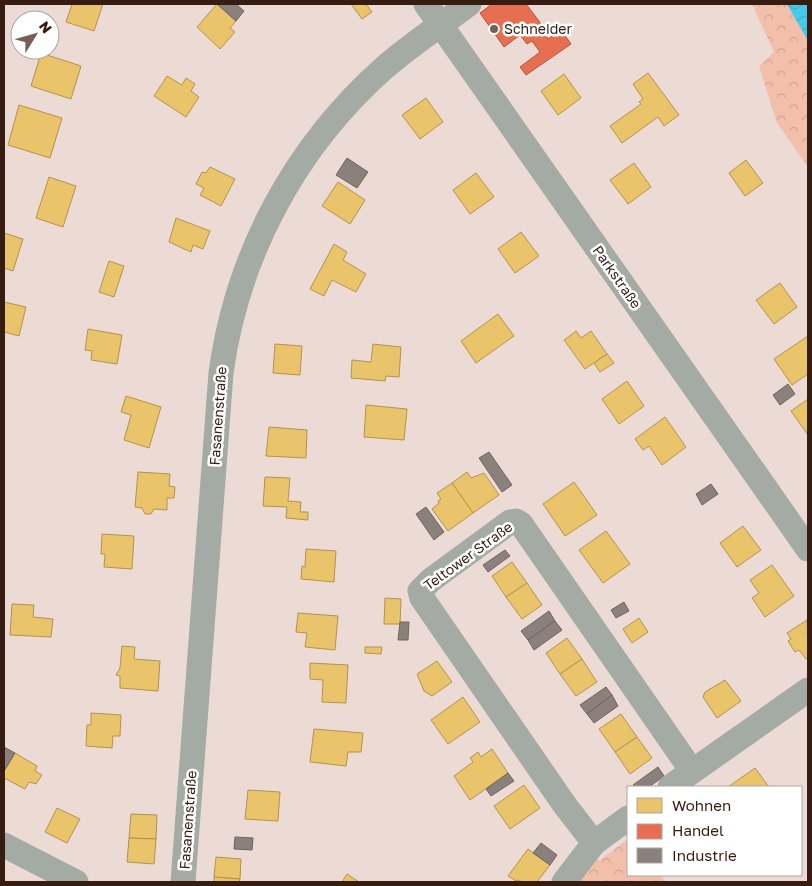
<svg xmlns="http://www.w3.org/2000/svg" width="812" height="886" font-family="'Golos Text',sans-serif">
<style>
.forest{fill:url(#forest-crowns)}
.water{fill:url(#water-waves)}
.homes{fill:#e9c46a;stroke:#b4924f}
.shops{fill:#e76f51;stroke:#b2563e}
.industry{fill:#8a817c;stroke:#71635c}
.lines{fill:none;stroke-linecap:round;stroke-linejoin:round}
.minor{stroke:#a4aba5;stroke-width:25}
.poi-dot{fill:#765f56;stroke:#fff;stroke-width:2}
.labels{text-anchor:middle;stroke-width:5;stroke-linejoin:round;paint-order:stroke}
.poi-label{font-size:14px;fill:#371c11;stroke:#fff;text-anchor:start}
.street-label{font-size:14px;fill:#371c11;stroke:#fff}
</style>
<defs>
<pattern id="forest-crowns" width="20" height="18" patternUnits="userSpaceOnUse" patternTransform="scale(1.25)"><rect width="20" height="18" fill="#f2bfaa"/><path d="M2 6a3 3 0 1 1 6 0M12 15a3 3 0 1 1 6 0" fill="none" stroke="#d0a491"/></pattern>
<pattern id="water-waves" width="16" height="10" patternUnits="userSpaceOnUse" patternTransform="scale(1.25)"><rect width="16" height="10" fill="#47caea"/><path d="M0 5q4-4 8 0t8 0" fill="none" stroke="#3fadc8"/></pattern>
</defs>
<rect width="100%" height="100%" fill="#ecdbd5"/>
<g class="forest">
<path d="M752,4H787L808,41V167L777,123L759,66L774,52Z"/>
<path d="M628,839V875H660L666,882H553L583,842L599,861Z"/>
</g>
<path class="water" d="M787,4H808V41Z"/>
<g class="homes">
<path d="M72,4H103L94,31L66,22Z"/>
<path d="M217,4L236,21L230,28L235,32L220,49L197,27Z"/>
<path d="M351,4H366L372,12L362,19Z"/>
<path d="M41,53L81,66L71,99L31,86Z"/>
<path d="M648,73L679,115L664,126L658,117L622,143L610,126L641,104L639,102L643,99L633,84Z"/>
<path d="M564,74L581,98L558,115L541,91Z"/>
<path d="M167,76L182,85L186,78L195,84L191,91L199,97L186,117L154,96Z"/>
<path d="M426,98L443,122L420,139L402,115Z"/>
<path d="M19,105L62,118L50,158L8,145Z"/>
<path d="M746,160L763,183L745,196L729,173Z"/>
<path d="M634,163L651,187L628,204L610,180Z"/>
<path d="M210,167L235,179L221,206L200,195L204,188L196,184L202,172L206,173Z"/>
<path d="M476,173L494,197L470,214L453,190Z"/>
<path d="M49,177L76,186L63,227L36,218Z"/>
<path d="M338,182L365,200L350,224L322,206Z"/>
<path d="M176,218L210,231L203,249L193,245L191,252L169,242Z"/>
<path d="M521,232L539,256L515,273L498,249Z"/>
<path d="M4,233L23,239L13,271L4,268Z"/>
<path d="M334,244L347,252L343,260L366,274L356,292L332,280L324,296L310,289Z"/>
<path d="M109,261L124,266L114,297L99,292Z"/>
<path d="M780,283L797,307L774,324L756,300Z"/>
<path d="M4,302L26,307L19,336L4,332Z"/>
<path d="M498,314L514,336L476,363L461,341Z"/>
<path d="M88,329L122,335L117,364L91,360L92,351L85,350Z"/>
<path d="M576,331L581,338L591,331L607,354L585,369L564,340Z"/>
<path d="M808,336V374L792,385L774,359Z"/>
<path d="M275,344L302,346L300,375L273,373Z"/>
<path d="M373,344L401,347L399,377L386,376L385,381L351,378L352,360L371,362Z"/>
<path d="M607,354L614,363L600,372L594,363Z"/>
<path d="M627,381L644,406L619,424L602,399Z"/>
<path d="M126,396L161,407L149,448L124,440L131,415L121,412Z"/>
<path d="M808,399V435L791,411Z"/>
<path d="M366,405L407,409L404,440L364,437Z"/>
<path d="M665,417L686,447L662,465L649,446L643,450L635,439Z"/>
<path d="M269,427L307,430L306,458L266,456Z"/>
<path d="M138,472L170,474L169,486L175,487L174,498H167V510L154,509L151,514H145L142,508L135,507Z"/>
<path d="M467,472L471,478L484,473L499,495L473,513L452,483Z"/>
<path d="M265,477L290,478L288,501L301,502L300,512H308V520L286,518L287,507L263,506Z"/>
<path d="M574,482L597,515L565,536L543,504Z"/>
<path d="M452,483L473,513L448,531L432,509L439,503L438,501L441,499L437,493Z"/>
<path d="M743,526L761,550L737,567L720,543Z"/>
<path d="M606,531L630,564L603,583L579,550Z"/>
<path d="M102,534L134,536L132,569L104,567L105,554H101Z"/>
<path d="M306,549L336,551L334,582L301,579L302,566L305,567Z"/>
<path d="M512,562L527,583L506,597L492,576Z"/>
<path d="M772,565L794,596L765,617L752,598L759,593L750,580Z"/>
<path d="M527,583L542,605L522,619L506,597Z"/>
<path d="M385,598L401,599L400,624H384Z"/>
<path d="M12,604L34,605L33,617L53,619L51,637L10,635Z"/>
<path d="M298,613L338,616L335,650L305,647L307,633L296,632Z"/>
<path d="M639,618L648,632L632,643L623,629Z"/>
<path d="M807,620L808,658L806,659L799,650L795,652L788,641L791,639L787,633Z"/>
<path d="M567,638L582,659L560,674L546,653Z"/>
<path d="M122,646L135,647L134,659L160,661L158,691L120,688V676L116,675L120,668Z"/>
<path d="M365,647H382L381,654L365,653Z"/>
<path d="M582,659L597,682L576,696L560,674Z"/>
<path d="M437,661L452,682L432,696L424,691L417,674Z"/>
<path d="M310,663L348,665L346,703L322,702L323,680L310,679Z"/>
<path d="M725,680L741,701L717,718L703,697L705,692Z"/>
<path d="M463,697L480,722L448,744L431,720Z"/>
<path d="M91,713L121,715L120,736H113L112,748L86,746L87,725H91Z"/>
<path d="M621,714L637,737L615,752L599,729Z"/>
<path d="M314,729L363,733L361,752H348L346,766L310,762Z"/>
<path d="M637,737L652,758L630,774L615,752Z"/>
<path d="M492,749L508,773L470,800L454,776L473,762L470,758L478,752L481,757Z"/>
<path d="M15,753L37,766L35,771L42,775L36,784L29,782L25,789L4,778V771Z"/>
<path d="M755,768L769,787H728Z"/>
<path d="M524,785L540,808L510,829L494,806Z"/>
<path d="M248,790L280,792L278,821L245,819Z"/>
<path d="M57,808L80,819L67,843L45,832Z"/>
<path d="M131,814L157,815L156,839L129,838Z"/>
<path d="M129,838L156,839L154,864L127,862Z"/>
<path d="M528,849L550,865L537,882H522L518,880L516,881L508,876Z"/>
<path d="M216,857L241,859L240,879L214,877Z"/>
<path d="M347,874L359,882H342Z"/>
<path d="M214,877L240,879L239,882H214Z"/>
</g>
<path class="shops" d="M492,4H526L539,21L548,39L561,30L571,44L526,75L520,67L540,52L532,41L527,44L520,35L504,47L480,13Z"/>
<g class="industry">
<path d="M217,4H236L244,11L236,21Z"/>
<path d="M347,158L368,172L357,188L336,175Z"/>
<path d="M788,384L795,394L780,405L773,395Z"/>
<path d="M489,452L512,485L502,492L479,458Z"/>
<path d="M711,484L718,494L702,505L696,494Z"/>
<path d="M426,507L444,532L434,540L416,514Z"/>
<path d="M505,550L510,556L488,572L483,565Z"/>
<path d="M624,602L629,611L616,618L611,610Z"/>
<path d="M549,611L555,621L528,640L521,631Z"/>
<path d="M555,621L562,630L534,650L528,640Z"/>
<path d="M400,622H409L408,640H398Z"/>
<path d="M606,687L612,695L587,714L580,705Z"/>
<path d="M612,695L618,706L594,723L587,714Z"/>
<path d="M4,747L15,753L4,771Z"/>
<path d="M658,767L664,776L649,787H635L633,785Z"/>
<path d="M508,773L514,781L491,796L486,789Z"/>
<path d="M235,837L253,838L252,850L234,849Z"/>
<path d="M541,843L557,855L550,865L533,853Z"/>
</g>
<g class="lines">
<g class="minor">
<path d="M426,4L808,549"/>
<path d="M670,787L808,690"/>
<path d="M594,843L564,804L422,598L420,591L431,580L510,522L516,521L521,524L692,771"/>
<path d="M4,845L76,882"/>
<path d="M183,882L221,373C237,255 295,147 384,68C410,45 441,25 469,4"/>
<path d="M564,882L594,843L628,818"/>
</g>
</g>
<circle class="poi-dot" cx="494" cy="29" r="5"/>
<g class="labels">
<g class="poi-label">
<text x="504" y="34">Schneider</text>
</g>
<g class="street-label">
<text transform="translate(617 277) rotate(55)" y="5">Parkstraße</text>
<text transform="translate(218 416) rotate(-86)" y="5">Fasanenstraße</text>
<text transform="translate(468 556) rotate(-36)" y="5">Teltower Straße</text>
<text transform="translate(188 820) rotate(-86)" y="5">Fasanenstraße</text>
</g>
</g>
<rect width="812" height="886" fill="none" stroke="#371c11" stroke-width="10"/>
<rect x="627" y="786" width="175" height="90" fill="#ffffff" stroke="#afa4a0"/>
<rect x="637" y="798" width="25" height="15" fill="#e9c46a" stroke="#afa4a0"/>
<text x="672" y="811" font-size="15" fill="#371c11">Wohnen</text>
<rect x="637" y="824" width="25" height="15" fill="#e76f51" stroke="#afa4a0"/>
<text x="672" y="836" font-size="15" fill="#371c11">Handel</text>
<rect x="637" y="848" width="25" height="15" fill="#8a817c" stroke="#afa4a0"/>
<text x="672" y="861" font-size="15" fill="#371c11">Industrie</text>
<g transform="translate(35 35) rotate(53)"><circle r="24" fill="#ffffff" stroke="#afa4a0"/>
<path d="M0-4L9 19L0 12L-9 19Z" fill="#765f56"/>
<text y="-8" font-size="14" font-weight="bold" text-anchor="middle" fill="#371c11">N</text>
</g>
</svg>
